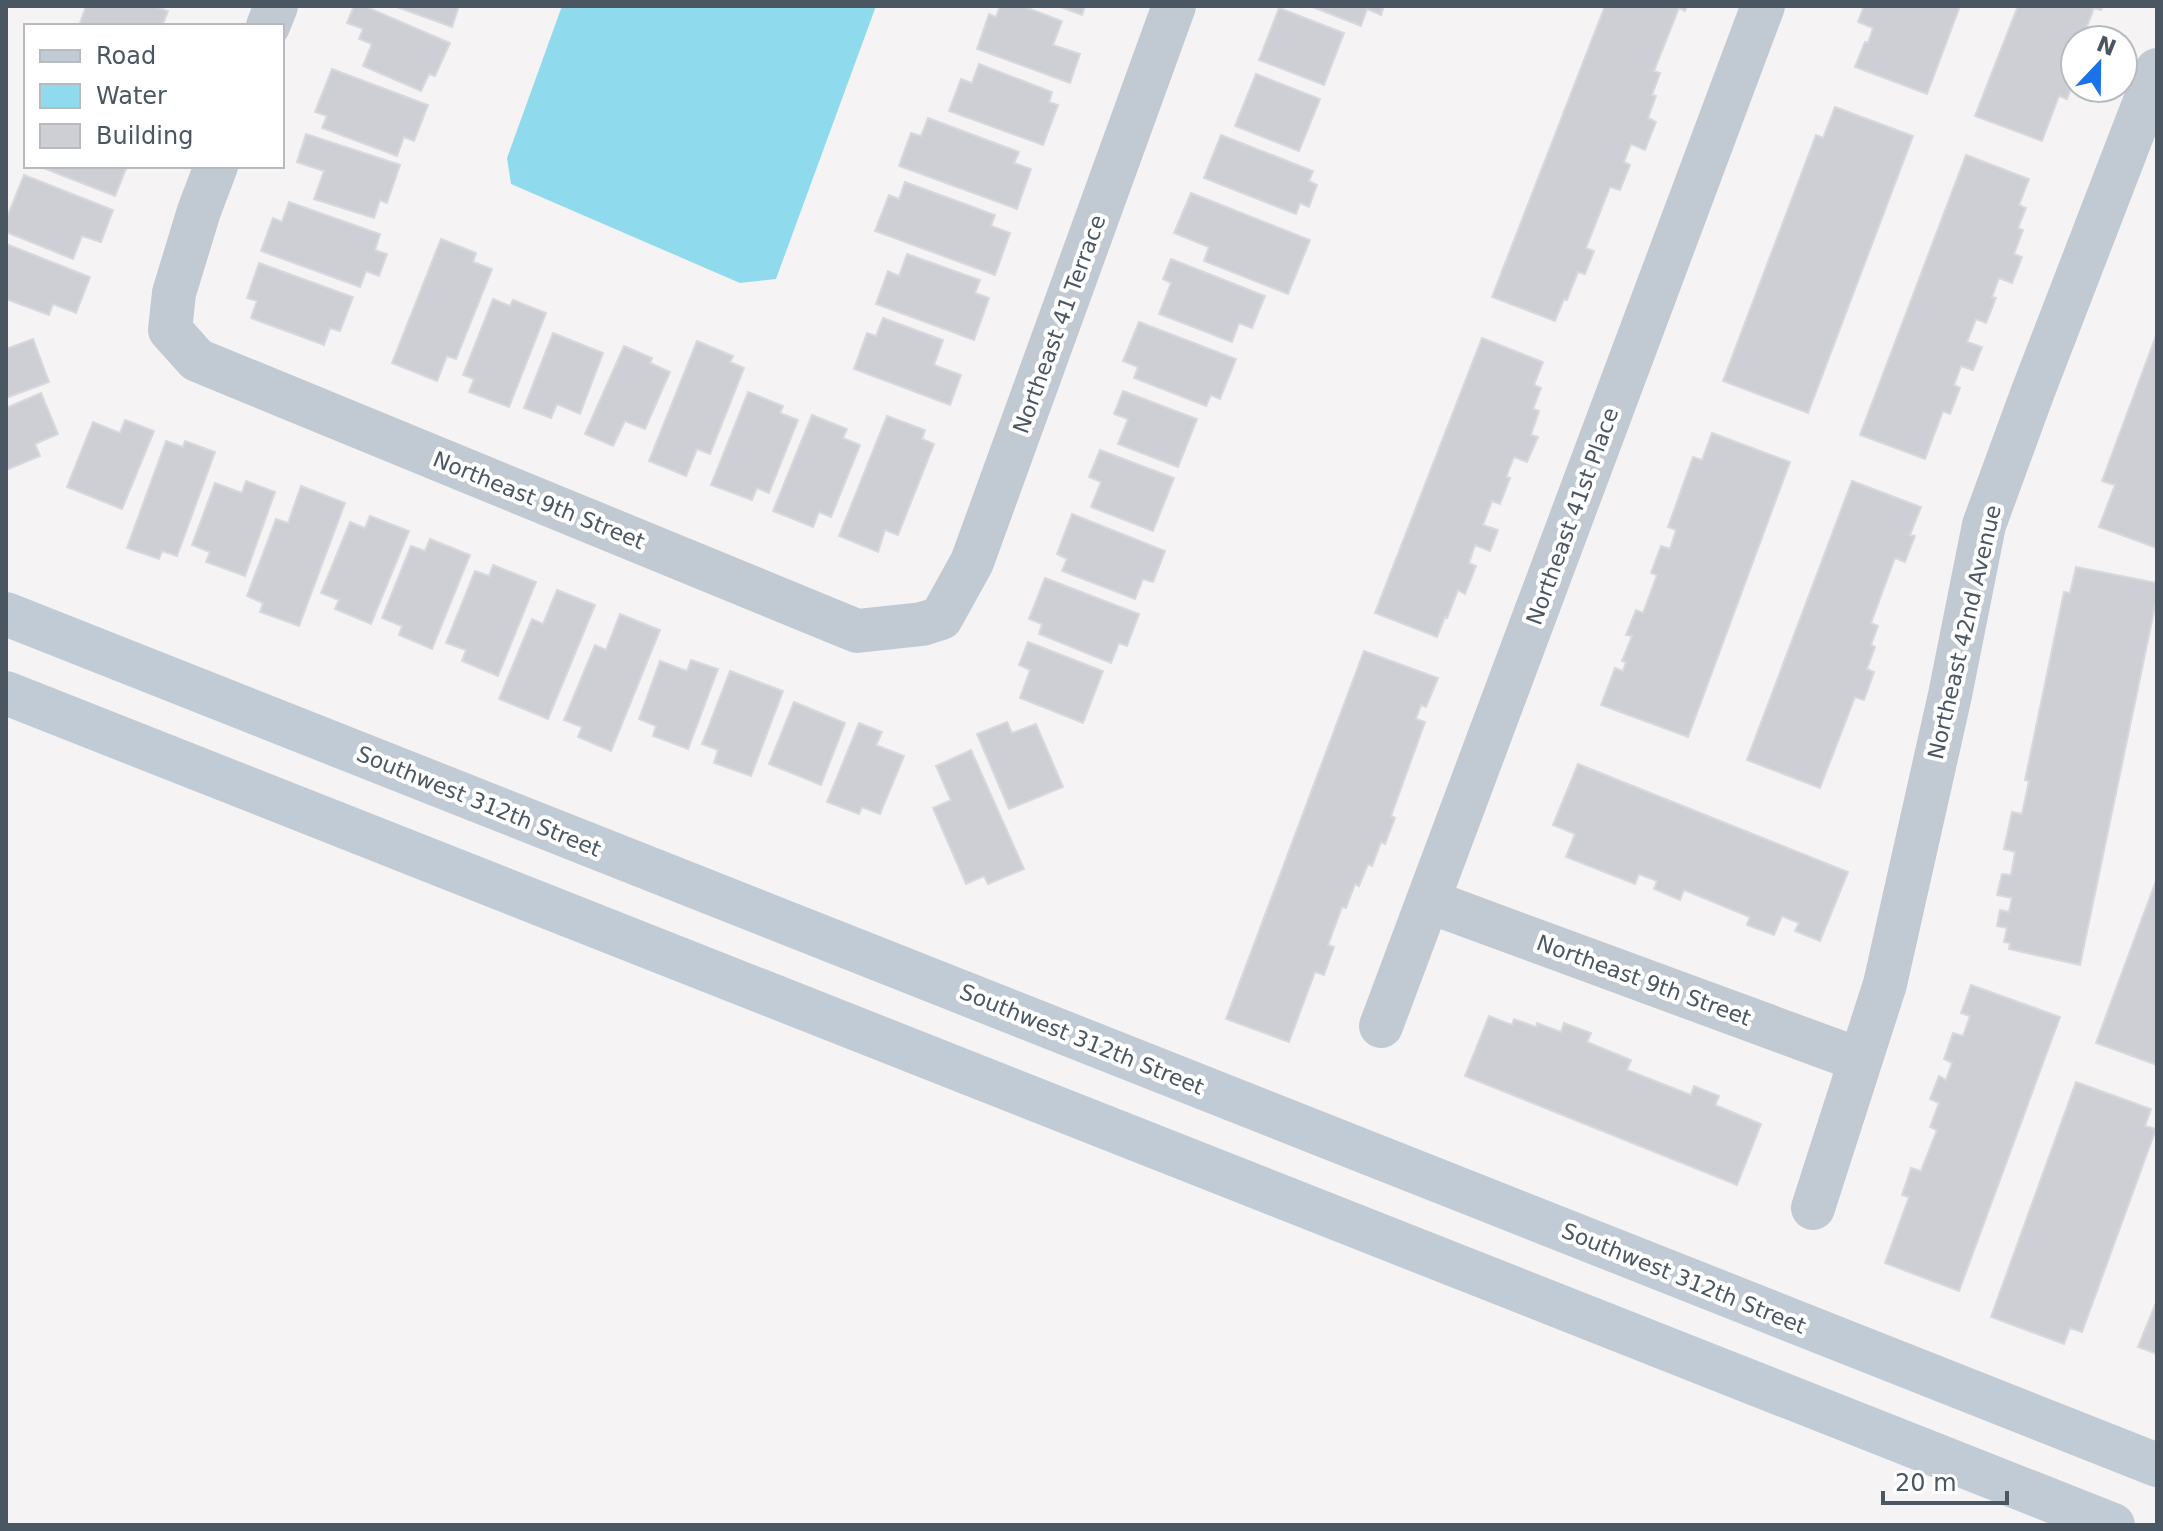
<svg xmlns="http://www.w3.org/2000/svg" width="2163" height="1531" font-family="'DejaVu Sans',sans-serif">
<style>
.water{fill:#90daee}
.building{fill:#cdcfd5;stroke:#d7d9de;stroke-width:2}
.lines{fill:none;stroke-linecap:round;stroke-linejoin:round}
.street{stroke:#c1cad2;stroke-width:44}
.secondary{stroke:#c1cbd6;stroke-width:44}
.labels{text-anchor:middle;stroke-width:8;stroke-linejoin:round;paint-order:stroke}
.street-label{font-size:22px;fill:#4a5661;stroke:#fff}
</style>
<rect width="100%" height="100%" fill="#f5f3f3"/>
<path class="water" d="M562,6H876L776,279L740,283L511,184L507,158Z"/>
<g class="building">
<path d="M86,6H154L168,11L162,26H79Z"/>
<path d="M354,6H364L450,43L435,76L429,74L421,91L363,66L372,44L359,39L363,29L347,23Z"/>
<path d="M394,6H459L452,27Z"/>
<path d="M1000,6H1022L1062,21L1053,45L1080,54L1070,83L977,49L989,14L996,17Z"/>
<path d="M1058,6H1085L1082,15Z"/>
<path d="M1310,6H1384L1381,15L1367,9L1361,26Z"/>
<path d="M1605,6H1687L1685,11L1679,8L1654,71L1660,73L1652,95L1656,96L1648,118L1656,122L1645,150L1631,144L1624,162L1630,165L1620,190L1610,187L1586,248L1594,251L1585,274L1578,272L1567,300L1564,299L1555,321L1492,297Z"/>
<path d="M1864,6H1960L1927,94L1855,67L1865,42L1868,43L1873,28L1858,22Z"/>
<path d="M2018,6H2103L2101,10L2094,8L2082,40H2075V58L2070,71L2075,73V78L2067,99L2059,96L2042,141L1975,116Z"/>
<path d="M1279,8L1344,33L1324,85L1259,60Z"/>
<path d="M979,64L1052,92L1049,102L1058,105L1043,145L949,111L961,79L972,83Z"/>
<path d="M332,69L428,105L414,141L404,137L397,156L322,128L327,116L315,112Z"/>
<path d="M1256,74L1320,99L1299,151L1235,126Z"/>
<path d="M1835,107L1913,136L1808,413L1723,381L1816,135L1823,138Z"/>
<path d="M928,118L1019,152L1014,163L1031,169L1017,209L899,166L911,133L921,136Z"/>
<path d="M306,134L400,165L387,203L380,200L374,218L314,199L324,171L297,162Z"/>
<path d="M1221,135L1313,171L1309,181L1317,185L1309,207L1300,203L1296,214L1204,178Z"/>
<path d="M1966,155L2029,179L2019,205L2026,208L2018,228L2023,230L2014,254L2022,257L2012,283L1999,278L1992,297L1996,298L1986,323L1976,319L1967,342L1982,347L1973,370L1961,366L1954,385L1960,388L1950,414L1943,411L1925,459L1860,435Z"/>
<path d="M44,166H120L126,169L115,196L43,168Z"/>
<path d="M24,175L113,210L101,242L82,236L73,259L6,232V220Z"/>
<path d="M905,182L995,215L991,226L1010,233L995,275L875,231L889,195L899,199Z"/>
<path d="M1191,193L1310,240L1288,294L1204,261L1209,247L1174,233Z"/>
<path d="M289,202L380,234L375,250L387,254L379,276L366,271L360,287L261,251L273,218L282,222Z"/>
<path d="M441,239L476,253L473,262L492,269L456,359L447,356L437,381L392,363Z"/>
<path d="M6,244L90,277L76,313L53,304L49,315L6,299Z"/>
<path d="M907,254L980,280L975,293L989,298L974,340L876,304L888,271L899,276Z"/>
<path d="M1171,259L1265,296L1252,328L1239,323L1232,342L1159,314L1171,283L1163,279Z"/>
<path d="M259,263L353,297L340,331L330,328L324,345L251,318L257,301L247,298Z"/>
<path d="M493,299L510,306L513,300L546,313L509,407L469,392L474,379L463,375Z"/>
<path d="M883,318L943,340L934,365L961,375L950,405L854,369L867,333L876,336Z"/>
<path d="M1139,322L1236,359L1220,399L1211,395L1206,406L1134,378L1138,367L1123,361Z"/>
<path d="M553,333L603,353L580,414L557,404L551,418L524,408Z"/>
<path d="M2157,333V548L2099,527L2115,485L2102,481Z"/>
<path d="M1482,338L1543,362L1534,385L1541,388L1533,409L1539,411L1531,435L1538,437L1527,462L1514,457L1506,477L1510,478L1500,504L1492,501L1483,525L1498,530L1490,551L1475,545L1469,563L1476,566L1465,594L1458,590L1447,618L1445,617L1437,637L1375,613Z"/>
<path d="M33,339L49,382L6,398V349Z"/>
<path d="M697,341L733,356L730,362L744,368L710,454L697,449L686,476L649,461Z"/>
<path d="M624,346L652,358L650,363L670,372L645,429L625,421L613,446L585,434Z"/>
<path d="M1123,391L1197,419L1178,467L1118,444L1128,419L1114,414Z"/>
<path d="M748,392L783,406L780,413L798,420L769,493L757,488L752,500L711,485Z"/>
<path d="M41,393L58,434L35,444L40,456L6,470V408Z"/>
<path d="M812,415L847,429L843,438L860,445L831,517L819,512L813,527L773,511Z"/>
<path d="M887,416L925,430L922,439L934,444L898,535L885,530L878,552L839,536Z"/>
<path d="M125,420L154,431L122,509L67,487L93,422L120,433Z"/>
<path d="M1712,433L1790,462L1688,737L1601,705L1615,668L1623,671L1626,662L1622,661L1632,636L1626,635L1636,610L1643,613L1657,575L1651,573L1661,546L1670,549L1676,530L1668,527L1693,457L1702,460Z"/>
<path d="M166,441L183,447L185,441L215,452L177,556L162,551L159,559L127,548Z"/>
<path d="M1100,450L1174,478L1153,531L1091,507L1101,482L1089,477Z"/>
<path d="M246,481L275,492L245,576L206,562L210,552L192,545L215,483L242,493Z"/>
<path d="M1852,481L1921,507L1910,535L1915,536L1905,562L1895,558L1871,623L1878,626L1871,645L1875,647L1867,669L1874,672L1864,700L1855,697L1820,788L1747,760Z"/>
<path d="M301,486L345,503L299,626L260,612L263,603L247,596L276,519L288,523Z"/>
<path d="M1072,514L1165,551L1153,582L1143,579L1135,599L1062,571L1067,559L1057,554Z"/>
<path d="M370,516L409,531L371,624L335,609L339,600L321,593L350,522L365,528Z"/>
<path d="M430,539L470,555L432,649L399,635L402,626L382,618L411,546L425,551Z"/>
<path d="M493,565L536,582L498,676L462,661L466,650L446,643L475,571L489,576Z"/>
<path d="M2076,567L2157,583V597L2080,965L2009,949L2010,943L2004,942L2007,928L1997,926L2000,910L2009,912L2012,898L1997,895L2002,874L2011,875L2015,852L2004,849L2012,812L2022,814L2029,781L2025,780L2064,592L2070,593Z"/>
<path d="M1045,578L1139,614L1127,646L1119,643L1111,663L1039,634L1042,624L1029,619Z"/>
<path d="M557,590L595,605L548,719L499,699L532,619L543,624Z"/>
<path d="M620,614L660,630L611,751L578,737L582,727L564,720L595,645L606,650Z"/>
<path d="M1028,642L1103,671L1083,723L1020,698L1030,670L1019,665Z"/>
<path d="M1364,651L1438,678L1426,707L1421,705L1416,719L1425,722L1391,816L1395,818L1385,844L1381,842L1372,866L1368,864L1359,886L1355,884L1346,908L1342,907L1328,945L1334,947L1324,975L1315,972L1289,1042L1226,1019Z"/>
<path d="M691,660L718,669L688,749L653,736L656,726L639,719L660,661L687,671Z"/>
<path d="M730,671L783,691L751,776L714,763L718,750L702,744Z"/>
<path d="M794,702L845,723L821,785L769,764Z"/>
<path d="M1007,722L1012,733L1036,724L1063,787L1009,809L977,734Z"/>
<path d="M859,723L882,732L876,745L904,756L880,814L862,807L859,814L827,802Z"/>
<path d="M971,750L1024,869L988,884L984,876L966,884L933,808L951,800L936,766Z"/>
<path d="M1578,764L1848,872L1820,941L1795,931L1799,923L1782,916L1774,935L1747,925L1750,917L1684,890L1680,900L1654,889L1657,881L1639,874L1635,884L1566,857L1575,834L1553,825Z"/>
<path d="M2157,878V1065L2096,1043Z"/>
<path d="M1971,985L2060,1017L1959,1291L1885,1263L1909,1197L1902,1195L1911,1168L1921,1171L1937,1130L1930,1127L1939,1103L1930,1099L1939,1076L1946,1080L1952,1063L1944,1059L1953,1033L1963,1036L1970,1016L1961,1013Z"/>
<path d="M1489,1016L1512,1025L1514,1019L1536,1027L1537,1023L1561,1032L1564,1023L1591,1033L1587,1042L1631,1060L1627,1070L1691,1095L1694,1086L1719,1096L1715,1105L1761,1124L1737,1185L1465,1076Z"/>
<path d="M2076,1082L2151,1109L2145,1126L2156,1129L2082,1332L2070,1328L2064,1344L1991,1317Z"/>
<path d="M2157,1300V1354L2138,1347Z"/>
</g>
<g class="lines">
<g class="street">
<path d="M268,26L276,6"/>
<path d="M216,166L199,211L174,293L170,330L197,360L857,631L922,624L941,618L972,562L1174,6"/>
<path d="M1428,901L1860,1060"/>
<path d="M1381,1026L1763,6"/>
<path d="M1813,1208L1885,984L1950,695L1984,525L2032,394L2157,70"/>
</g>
<g class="secondary">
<path d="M6,614L2157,1465"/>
<path d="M6,693L2113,1525"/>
</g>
</g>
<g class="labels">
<g class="street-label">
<text transform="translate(1059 324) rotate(-70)" y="8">Northeast 41 Terrace</text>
<text transform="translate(539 500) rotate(22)" y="8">Northeast 9th Street</text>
<text transform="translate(1572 516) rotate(-70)" y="8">Northeast 41st Place</text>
<text transform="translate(1964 632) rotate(-77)" y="8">Northeast 42nd Avenue</text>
<text transform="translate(479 801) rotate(22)" y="8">Southwest 312th Street</text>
<text transform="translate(1644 980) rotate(20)" y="8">Northeast 9th Street</text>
<text transform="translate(1082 1039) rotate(22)" y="8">Southwest 312th Street</text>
<text transform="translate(1684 1278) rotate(22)" y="8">Southwest 312th Street</text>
</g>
</g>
<rect width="2163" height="1531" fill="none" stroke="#4a5661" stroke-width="16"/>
<rect x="24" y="24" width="260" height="144" fill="#ffffff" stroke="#b7bbc0" stroke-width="2"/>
<rect x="40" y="50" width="40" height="12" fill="#c1cbd6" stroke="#b7bbc0" stroke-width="2"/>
<text x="96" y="64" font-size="24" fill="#4a5661">Road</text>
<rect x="40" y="84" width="40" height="24" fill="#90daee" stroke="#b7bbc0" stroke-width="2"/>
<text x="96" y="104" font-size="24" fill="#4a5661">Water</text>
<rect x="40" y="124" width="40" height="24" fill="#cdcfd5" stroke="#b7bbc0" stroke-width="2"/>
<text x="96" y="144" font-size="24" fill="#4a5661">Building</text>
<g transform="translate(2099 64) rotate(22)"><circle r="38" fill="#ffffff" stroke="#b7bbc0" stroke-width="2"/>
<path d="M0-6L14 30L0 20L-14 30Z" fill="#1a73e8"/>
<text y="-12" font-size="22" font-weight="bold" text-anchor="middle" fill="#4a5661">N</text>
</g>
<path d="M1883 1491v12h124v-12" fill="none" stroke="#4a5661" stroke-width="4"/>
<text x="1895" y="1491" font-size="24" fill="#4a5661" stroke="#ffffff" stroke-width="6" paint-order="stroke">20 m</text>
</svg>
